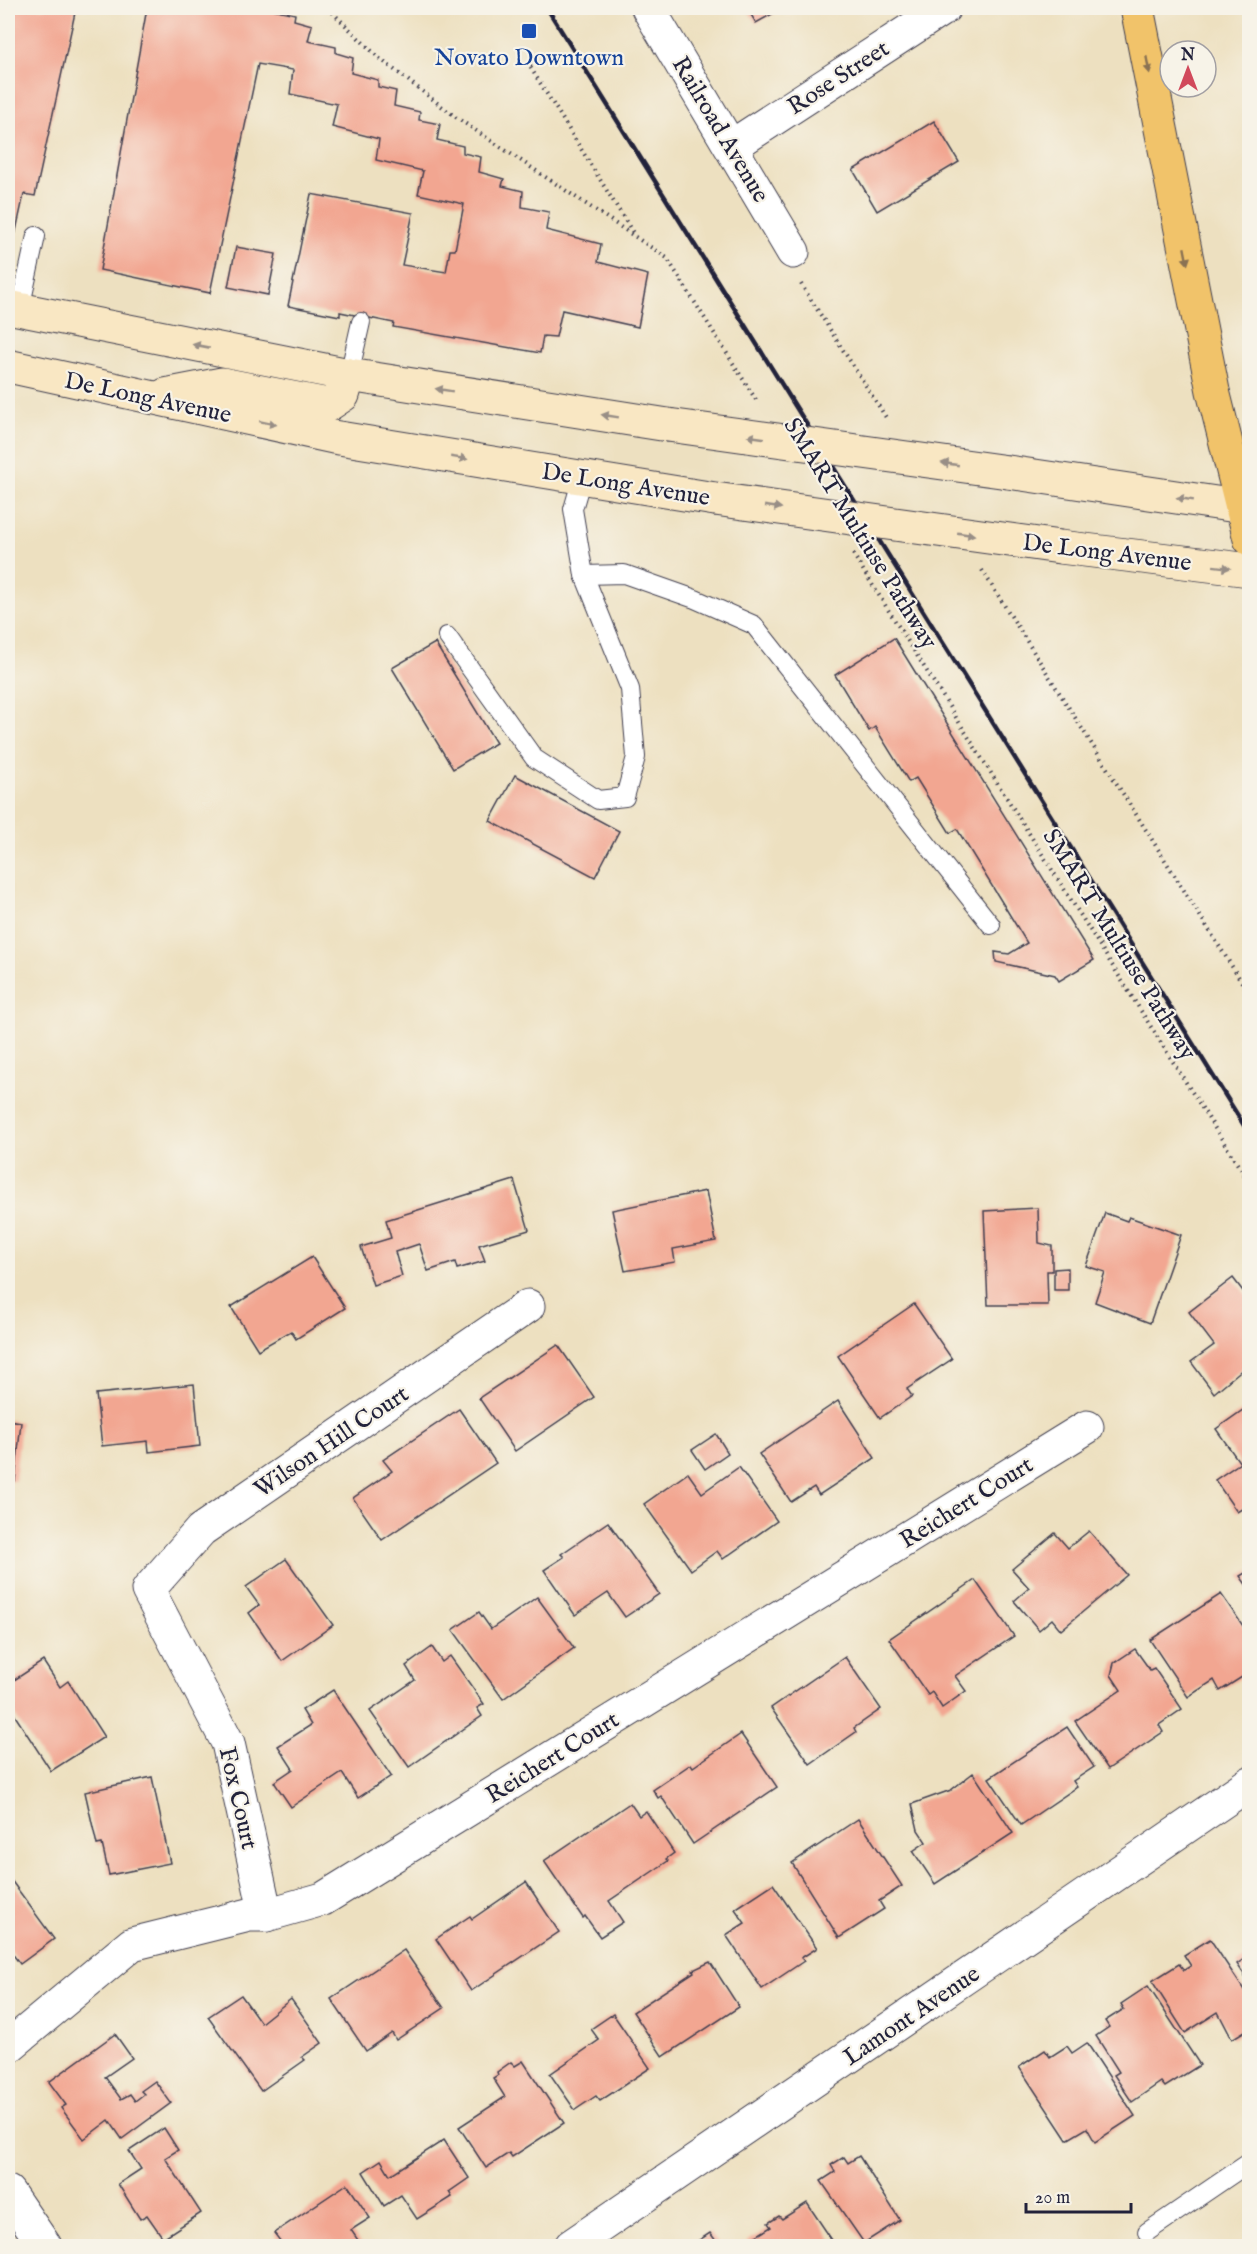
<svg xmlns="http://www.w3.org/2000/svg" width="1257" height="2254" font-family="'IM FELL English',serif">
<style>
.building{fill:#f2a691}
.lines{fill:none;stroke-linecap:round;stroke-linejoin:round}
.service-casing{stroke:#403e4f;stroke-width:20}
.minor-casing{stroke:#403e4f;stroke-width:35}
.secondary-casing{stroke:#403e4f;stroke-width:35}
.motorway-casing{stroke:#403e4f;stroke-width:35}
.path{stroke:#403e4f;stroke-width:4;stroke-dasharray:1.5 4.5;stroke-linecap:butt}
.service{stroke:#fff;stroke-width:18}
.minor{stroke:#fff;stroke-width:33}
.secondary{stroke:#f9e7c3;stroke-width:33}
.motorway{stroke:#f1c36a;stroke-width:33}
.rail{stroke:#22223b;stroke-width:4.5}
.secondary-bridge-casing{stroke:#403e4f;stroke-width:35;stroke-linecap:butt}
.secondary-bridge{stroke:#f9e7c3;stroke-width:33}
.oneway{fill:#8a7252}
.oneway2{fill:#988e86}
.transit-dot{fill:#1a4fb4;stroke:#f7f3e8;stroke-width:2}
.labels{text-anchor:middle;stroke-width:4.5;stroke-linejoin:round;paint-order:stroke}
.transit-label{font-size:24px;fill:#164399;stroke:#f7f3e8}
.street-label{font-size:24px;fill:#22223b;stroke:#f7f3e8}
</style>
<rect width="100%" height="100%" fill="#f7f3e8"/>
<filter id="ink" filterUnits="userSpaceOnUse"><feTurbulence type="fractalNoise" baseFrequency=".0167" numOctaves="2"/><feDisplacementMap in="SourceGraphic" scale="12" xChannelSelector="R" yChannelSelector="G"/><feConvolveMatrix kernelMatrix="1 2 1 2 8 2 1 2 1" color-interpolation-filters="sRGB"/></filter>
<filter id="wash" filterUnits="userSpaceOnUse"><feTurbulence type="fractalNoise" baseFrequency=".008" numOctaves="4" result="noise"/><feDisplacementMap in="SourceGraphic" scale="24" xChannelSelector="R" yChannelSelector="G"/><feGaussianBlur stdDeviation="1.35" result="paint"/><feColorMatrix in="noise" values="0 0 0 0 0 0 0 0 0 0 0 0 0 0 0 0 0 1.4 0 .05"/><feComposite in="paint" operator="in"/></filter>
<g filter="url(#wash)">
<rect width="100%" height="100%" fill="#ede0c0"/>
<g id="blocks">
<g class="building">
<path d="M8,8H76L35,196L24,194L14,240L8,238Z"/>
<path d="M147,8H268L295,14L294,20L312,25L308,41L336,47V53L353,58L351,73L378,80V87L396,91L394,106L420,112L419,120L440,124L437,140L463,146V153L481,157L479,172L504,179L502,186L523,191L522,207L549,212L546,230L601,244L598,262L648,275L638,327L562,310L556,337L543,336L540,353L393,327L394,323L340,312V316L288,306L311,194L413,213L402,265L446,272L450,250H455L464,204L418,194L423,171L376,160L379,139L332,127L337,104L290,94L293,70L258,64L210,293L100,270Z"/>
<path d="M747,8H783L756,23Z"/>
<path d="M934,121L959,162L877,211L853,170Z"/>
<path d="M236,247L276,254L268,295L228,287Z"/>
<path d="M894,638L1094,960L1059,981L1055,975L996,962L995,952L1009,954L1027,943L957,829L950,833L916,778L909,782L875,727L869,731L835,675Z"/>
<path d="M435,643L496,743L453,769L392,668Z"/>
<path d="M515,775L619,831L595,877L490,821Z"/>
<path d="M514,1180L529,1230L479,1245L485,1261L457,1269L455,1262L428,1271L419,1244L395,1252L402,1276L373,1285L361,1247L391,1238L386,1220Z"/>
<path d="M706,1191L716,1241L673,1249L675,1262L625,1271L612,1210Z"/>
<path d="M1038,1208L1039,1243L1052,1246V1271H1047L1048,1305H988L984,1211Z"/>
<path d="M1105,1213L1127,1221L1129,1217L1181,1235L1150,1323L1095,1302L1105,1272L1086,1266Z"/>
<path d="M312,1257L345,1308L296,1339L291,1331L258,1350L231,1307Z"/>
<path d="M1068,1268V1290H1054V1269Z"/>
<path d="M1233,1278L1246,1295L1250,1293V1363L1214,1393L1191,1362L1214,1345L1189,1312Z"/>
<path d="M914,1304L952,1359L907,1389L912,1396L880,1418L838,1356Z"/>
<path d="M558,1345L594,1397L515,1451L479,1398Z"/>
<path d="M194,1384L200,1446L149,1452L148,1441L102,1446L96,1394Z"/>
<path d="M838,1401L875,1458L819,1495L814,1487L791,1502L759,1454Z"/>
<path d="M1250,1405V1504L1237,1512L1215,1480L1240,1463L1216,1429Z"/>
<path d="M459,1409L496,1463L382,1540L353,1498L392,1471L383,1460Z"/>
<path d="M8,1420L21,1422L15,1481L8,1480Z"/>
<path d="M716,1434L728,1453L705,1469L692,1450Z"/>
<path d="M739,1467L777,1521L723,1559L717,1551L691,1570L644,1504L688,1473L702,1493Z"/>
<path d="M608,1522L659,1594L625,1617L608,1593L575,1615L544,1570L564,1557L561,1554Z"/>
<path d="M1089,1531L1127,1575L1061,1630L1052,1619L1039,1630L1014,1601L1029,1588L1012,1569L1055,1533L1068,1548Z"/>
<path d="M286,1559L333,1625L282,1661L249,1613L259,1605L246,1587Z"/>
<path d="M1250,1570V1590L1240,1576Z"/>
<path d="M975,1580L1014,1636L955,1676L966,1691L942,1708L932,1692L928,1695L889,1639Z"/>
<path d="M1221,1594L1250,1636V1672L1220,1691L1214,1680L1188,1697L1150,1640Z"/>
<path d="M537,1597L574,1648L503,1699L453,1630L479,1612L491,1629Z"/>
<path d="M432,1647L442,1662L450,1656L484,1704L477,1708L482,1716L409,1767L370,1711L415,1680L406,1666Z"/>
<path d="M1135,1649L1150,1670L1154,1668L1182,1709L1159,1725L1163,1732L1108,1769L1075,1721L1121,1690L1111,1675L1114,1663Z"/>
<path d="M845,1657L881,1709L854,1728L856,1732L810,1764L771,1708Z"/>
<path d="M43,1661L60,1687L68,1681L104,1737L51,1771L8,1705V1684Z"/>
<path d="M333,1690L391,1776L358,1798L342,1773L291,1807L274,1782L293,1769L278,1746L311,1725L302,1710Z"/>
<path d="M1067,1727L1094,1767L1073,1781L1077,1787L1021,1825L989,1778Z"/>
<path d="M741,1734L777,1787L693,1844L661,1796L658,1798L653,1790L691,1764L693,1767Z"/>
<path d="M973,1773L1013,1833L935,1884L913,1851L926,1842L918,1830L912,1804L951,1790Z"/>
<path d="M152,1777L170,1863L109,1875L102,1844L97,1845L85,1792Z"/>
<path d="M630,1803L639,1816L646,1811L674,1853L666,1859L668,1861L609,1901L623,1922L600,1937L585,1916L583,1918L544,1861Z"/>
<path d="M858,1819L902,1886L879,1901L884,1909L839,1938L792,1863Z"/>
<path d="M8,1876L54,1939L20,1964L8,1948Z"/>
<path d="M526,1882L559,1932L471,1991L436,1939L470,1916L472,1919Z"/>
<path d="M773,1884L817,1948L801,1958L804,1961L762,1989L726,1935L745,1923L735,1909Z"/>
<path d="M1210,1939L1250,1999V2028L1232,2039L1218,2012L1185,2033L1152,1981L1179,1964L1184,1970L1191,1966L1184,1955Z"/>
<path d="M404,1950L444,2008L396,2040L392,2033L366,2051L331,1999Z"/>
<path d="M1250,1955V1983L1237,1964Z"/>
<path d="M710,1962L739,2007L663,2057L633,2012L694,1972L693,1970Z"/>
<path d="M1148,1986L1200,2065L1165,2087L1161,2082L1132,2102L1114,2075L1119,2072L1096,2036L1109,2027L1105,2021L1124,2009L1121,2004Z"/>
<path d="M241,1995L261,2023L291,1999L322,2043L302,2057L305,2060L261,2091L208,2017Z"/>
<path d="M613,2014L650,2068L600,2101L596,2096L575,2110L550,2074L599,2040L591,2029Z"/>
<path d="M115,2034L132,2058L105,2077L121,2099L130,2094L135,2101L144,2094L141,2091L155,2081L171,2103L122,2139L109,2120L84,2139L61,2108L66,2105L49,2082Z"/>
<path d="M1087,2043L1135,2116L1095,2142L1087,2128L1067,2140L1019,2067L1045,2050L1050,2057L1067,2046L1072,2053Z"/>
<path d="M523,2061L564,2123L512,2157L509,2153L486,2168L459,2127L505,2097L493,2078L498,2075L497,2072L511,2062L515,2066Z"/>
<path d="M164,2128L178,2150L165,2158L201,2213L163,2238L147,2215L140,2219L118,2184L141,2169L129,2151Z"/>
<path d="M444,2140L469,2178L449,2192L452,2197L417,2219L401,2195L384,2206L363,2172L381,2160L390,2175Z"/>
<path d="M859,2156L900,2220L864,2243L821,2181L835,2172L831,2165L844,2157L848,2163Z"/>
<path d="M347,2184L370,2218L351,2230L362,2246H284L274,2233Z"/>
<path d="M807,2203L836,2246H752L748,2241L771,2227L768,2223L779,2216L782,2219Z"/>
<path d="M710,2233L720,2246H690Z"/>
</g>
</g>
</g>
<g filter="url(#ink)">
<use href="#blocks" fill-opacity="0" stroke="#403e4f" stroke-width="1.5"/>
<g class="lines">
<defs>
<g id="service">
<path d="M20,309L36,236"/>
<path d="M349,375L361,322"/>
<path d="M584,575L624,574L695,599L754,625L991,925"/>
<path d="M447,636L534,758L598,800L625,797L636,757L630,689L584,575L573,509L582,478"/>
<path d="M1147,2232L1250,2162"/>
</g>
<g id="minor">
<path d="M648,8L793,252"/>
<path d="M732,146L944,8"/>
<path d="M266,1915L228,1743L148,1590L201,1530L528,1306"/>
<path d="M8,2047L132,1944L249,1915H266L323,1899L1087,1427"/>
<path d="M8,2192L45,2246"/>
<path d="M571,2246L1250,1783"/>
</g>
<g id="secondary">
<path d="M8,307L349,375L668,425"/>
<path d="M8,366L333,437L715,499"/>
<path d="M165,395L222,384L328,405L343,395L349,375"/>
<path d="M1008,472L1250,508"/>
<path d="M1060,547L1250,570"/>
</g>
<path id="motorway" d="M1137,8L1213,391L1250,539"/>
</defs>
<use href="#service" class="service-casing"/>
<use href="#minor" class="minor-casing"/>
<use href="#secondary" class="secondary-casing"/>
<use href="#motorway" class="motorway-casing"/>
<g class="path">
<path d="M328,8L379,58L457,118L667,258L758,403"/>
<path d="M537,61L529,65L635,236"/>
<path d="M801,284L887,419"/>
<path d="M853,554L1250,1184"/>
<path d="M982,570L1250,995"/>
</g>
<use href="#service" class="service"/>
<use href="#minor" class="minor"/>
<use href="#secondary" class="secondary"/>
<use href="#motorway" class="motorway"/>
<path class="rail" d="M547,8L1250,1135"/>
<defs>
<g id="secondary-bridge">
<path d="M668,425L1008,472"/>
<path d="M715,499L1060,547"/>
</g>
</defs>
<use href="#secondary-bridge" class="secondary-bridge-casing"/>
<use href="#secondary-bridge" class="secondary-bridge"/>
</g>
<defs><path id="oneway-solid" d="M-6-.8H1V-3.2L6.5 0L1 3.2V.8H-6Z" transform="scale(1.5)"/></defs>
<g class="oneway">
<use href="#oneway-solid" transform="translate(1148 65) rotate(79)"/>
<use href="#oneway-solid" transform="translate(1186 256) rotate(79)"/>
</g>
<g class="oneway2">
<use href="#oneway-solid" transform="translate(201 346) rotate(-169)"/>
<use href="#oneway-solid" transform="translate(444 390) rotate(-171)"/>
<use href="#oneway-solid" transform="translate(610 416) rotate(-171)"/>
<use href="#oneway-solid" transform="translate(268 423) rotate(12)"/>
<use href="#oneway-solid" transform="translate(756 437) rotate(-172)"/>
<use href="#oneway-solid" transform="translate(459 458) rotate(9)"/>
<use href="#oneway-solid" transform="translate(950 464) rotate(-172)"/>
<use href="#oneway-solid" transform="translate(1185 499) rotate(-171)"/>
<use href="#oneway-solid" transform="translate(773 507) rotate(8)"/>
<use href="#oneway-solid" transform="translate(966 534) rotate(8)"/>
<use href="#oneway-solid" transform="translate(1222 567) rotate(7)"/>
</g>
</g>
<rect class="transit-dot" x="521" y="23" width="16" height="16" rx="3"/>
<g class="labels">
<g class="transit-label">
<text x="529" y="65">Novato Downtown</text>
</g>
<g class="street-label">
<text transform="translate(838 77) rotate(-33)" y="8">Rose Street</text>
<text transform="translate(721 129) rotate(59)" y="8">Railroad Avenue</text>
<text transform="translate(148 397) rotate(12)" y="8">De Long Avenue</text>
<text transform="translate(626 484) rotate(9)" y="8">De Long Avenue</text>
<text transform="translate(861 533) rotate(58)" y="8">SMART Multiuse Pathway</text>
<text transform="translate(1107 552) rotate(7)" y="8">De Long Avenue</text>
<text transform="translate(1120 944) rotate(58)" y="8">SMART Multiuse Pathway</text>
<text transform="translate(331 1441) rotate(-34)" y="8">Wilson Hill Court</text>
<text transform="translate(966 1502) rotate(-32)" y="8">Reichert Court</text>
<text transform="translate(552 1757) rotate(-32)" y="8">Reichert Court</text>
<text transform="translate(239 1798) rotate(77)" y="8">Fox Court</text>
<text transform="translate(911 2015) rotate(-34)" y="8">Lamont Avenue</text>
</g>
</g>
<rect width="1257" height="2254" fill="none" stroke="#f7f3e8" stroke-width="30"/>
<g transform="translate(1188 69)"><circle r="28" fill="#f7f3e8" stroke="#a29fa3" stroke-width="1.5"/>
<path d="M0-4.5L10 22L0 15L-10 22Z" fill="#d1495b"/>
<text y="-9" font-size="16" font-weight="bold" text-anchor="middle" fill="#22223b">N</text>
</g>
<path d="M1026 2203v9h105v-9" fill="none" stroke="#22223b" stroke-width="3"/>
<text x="1035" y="2203" font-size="18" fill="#22223b" stroke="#f7f3e8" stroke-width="4.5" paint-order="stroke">20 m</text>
</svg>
